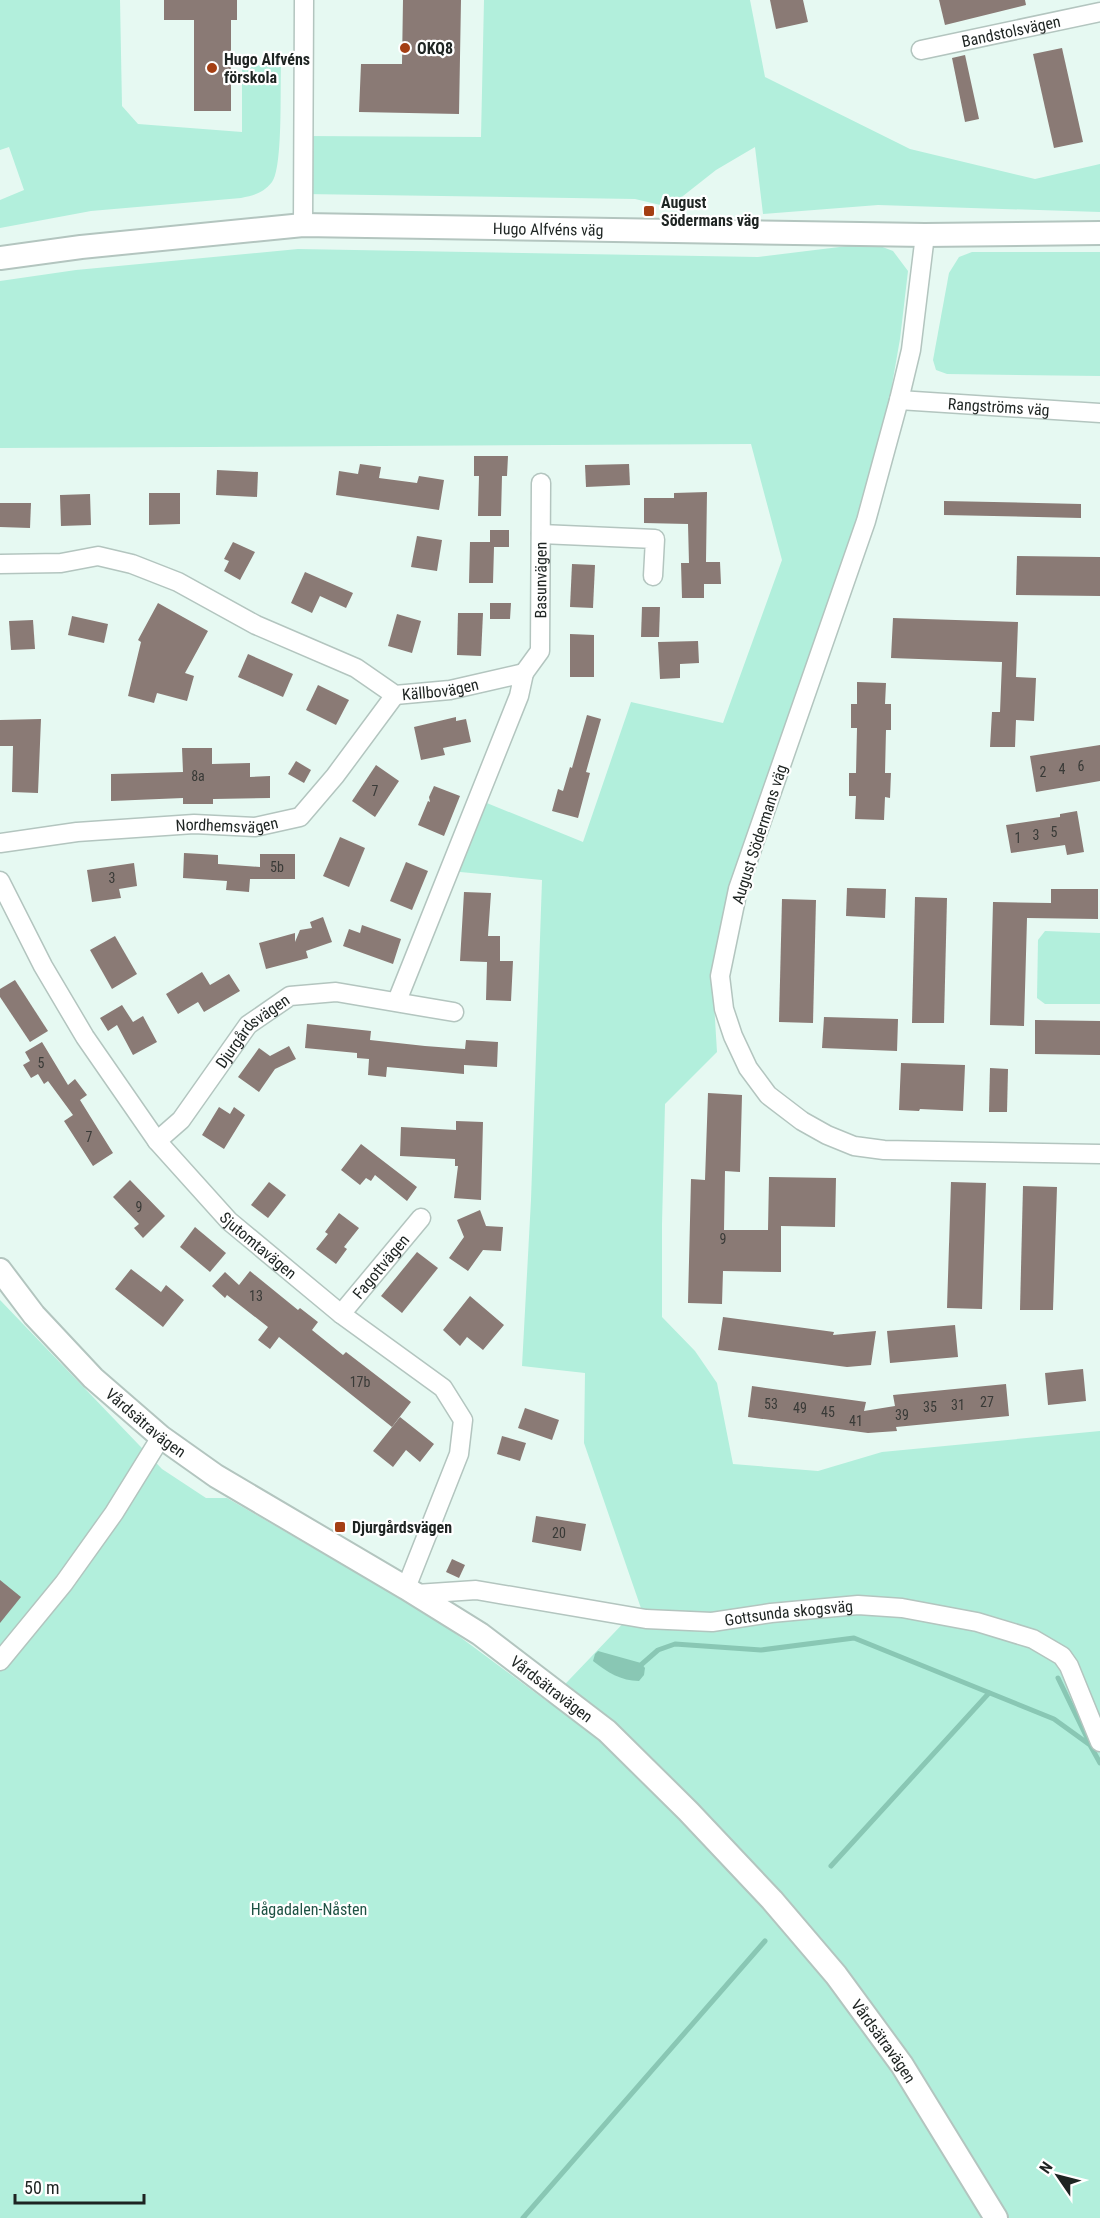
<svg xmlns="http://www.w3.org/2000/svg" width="1100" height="2218" font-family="'Roboto Condensed',sans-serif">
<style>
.green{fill:#b2efdc}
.water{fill:#89c7b4}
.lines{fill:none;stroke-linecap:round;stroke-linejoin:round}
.stream{stroke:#89c7b4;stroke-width:5}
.building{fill:#8a7a75}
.minor-casing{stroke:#b3c5bf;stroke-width:21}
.tertiary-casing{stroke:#b3c5bf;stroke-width:26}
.minor{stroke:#fff;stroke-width:18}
.tertiary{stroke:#fff;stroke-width:22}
.poi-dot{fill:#a43f14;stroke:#fff;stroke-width:2}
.labels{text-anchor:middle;stroke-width:4.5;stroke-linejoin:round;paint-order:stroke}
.number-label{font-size:14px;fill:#393a37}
.street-label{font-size:16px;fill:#1e2422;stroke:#fff}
.poi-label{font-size:16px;font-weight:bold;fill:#1e2422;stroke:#fff;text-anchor:start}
.park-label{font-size:16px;fill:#1e5244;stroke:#fff}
</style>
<rect width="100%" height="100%" fill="#e6f9f2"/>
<g class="green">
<path d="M0,0H120L122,106L138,124L242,132V64L281,67C280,88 283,168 272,182C263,193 255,195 241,198L91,211L0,228V200L24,190L9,147L0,150Z"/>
<path d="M484,0H750L765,77L910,149L1035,179L1100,164V212L878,205L763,214L755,147L716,170L669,207L635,199L304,194L305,136L481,137Z"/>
<path d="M872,243L893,251L908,271L900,339L889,402L855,523L778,750L712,970L717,1052L665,1104L662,1224V1317L695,1351L717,1383L733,1464L818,1471L882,1452L1100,1431V2218H0V1300L162,1469L206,1498H227L433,1617L548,1702L633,1613L643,1614L584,1443L585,1373L522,1366L531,1200L542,880L450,871L477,799L583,842L631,702L723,723L782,560L751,444L0,448V281L76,270L298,249L758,257Z"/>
<path d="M972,252H1100V376L947,374L936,370L933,360L949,273L959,257Z"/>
<path d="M1045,931L1100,933V1004H1045L1037,998L1038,940Z"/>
</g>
<path class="water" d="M598,1651L641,1663L645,1668L644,1675L639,1681C621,1681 607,1672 593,1661L595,1654Z"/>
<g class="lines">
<g class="stream">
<path d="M642,1664L658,1650L675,1644L761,1650L854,1638L1054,1719L1090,1745L1100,1763"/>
<path d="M1058,1678L1090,1744"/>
<path d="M831,1866L989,1693"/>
<path d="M523,2218L765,1941"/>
</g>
</g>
<g class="building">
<path d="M164,0H237V20H231V111H194V20H164Z"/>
<path d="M403,0H461L459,114L359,112L361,64H402Z"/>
<path d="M770,0H803L808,22L776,29Z"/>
<path d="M939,0H1025L1026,5L945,25Z"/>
<path d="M1062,48L1083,142L1054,148L1033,54Z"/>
<path d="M965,55L979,119L965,122L952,58Z"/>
<path d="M474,456H508L507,476H502L501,516H478L479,476H474Z"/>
<path d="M360,464L381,467L379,478L417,483L419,476L444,480L439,510L336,495L339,471L358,474Z"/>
<path d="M629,464L630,485L586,487L585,465Z"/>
<path d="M217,470L258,472L257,497L216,495Z"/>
<path d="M707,492L706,562H720L721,584H704V598H682L681,563H689L688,524L644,523V498H674V493Z"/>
<path d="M149,493H180V524L149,525Z"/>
<path d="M90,494L91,525L61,526L60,495Z"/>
<path d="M944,501L1081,504V518L944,515Z"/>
<path d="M0,503H31L30,528L0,527Z"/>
<path d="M490,530H509V547H494L493,583H469L470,542H490Z"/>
<path d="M417,536L442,540L437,571L411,567Z"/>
<path d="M233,542L255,552L240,580L224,571L229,561L224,559Z"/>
<path d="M1017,556L1100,557V596L1016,595Z"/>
<path d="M572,564L595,565L593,608L570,607Z"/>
<path d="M305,572L353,593L346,608L320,596L312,613L291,603Z"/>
<path d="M158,603L208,631L185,673L194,676L187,701L157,693L154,703L128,696L141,642L138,640Z"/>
<path d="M490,603H511L510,619H490Z"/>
<path d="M642,607H660L659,637H641Z"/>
<path d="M458,613H483L481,656L457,655Z"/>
<path d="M397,614L421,621L412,653L388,646Z"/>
<path d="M72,616L108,624L104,643L68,635Z"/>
<path d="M893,618L1018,622L1016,677L1036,678L1034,721L1016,720L1015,747H990L992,712H1000L1002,662L891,658Z"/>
<path d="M33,620L35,649L11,650L9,621Z"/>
<path d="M570,634L594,635V677H570Z"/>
<path d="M698,641L699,663L680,664V678L660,679L658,642Z"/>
<path d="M248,654L293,674L283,697L238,677Z"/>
<path d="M857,682L886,683L885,704H891V730H886L885,773H891L890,798L885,797L884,820L855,819L856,796H849V773H856L857,728H851V704H857Z"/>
<path d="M318,685L349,700L336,725L306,710Z"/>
<path d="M587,715L601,719L586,772L590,773L578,818L552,811L558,789L563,791L570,767L572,768Z"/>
<path d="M456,717V721L466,719L471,742L443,748L445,755L421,760L414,727Z"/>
<path d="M41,719L38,793L12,792L13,746H0V720Z"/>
<path d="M1100,745V781L1036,792L1030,756Z"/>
<path d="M182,748H212V764L250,763V777L270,776V798L213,799V804H183V798L111,801V774L183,772Z"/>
<path d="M296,761L311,770L304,783L288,774Z"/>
<path d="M376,765L399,781L375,817L352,801Z"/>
<path d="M434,786L460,796L444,836L418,825L428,801L430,802L429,797Z"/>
<path d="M1077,811L1084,852L1067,855L1065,845L1011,853L1006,825L1060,817V814Z"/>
<path d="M340,837L365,848L349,887L323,876Z"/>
<path d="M184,853L218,855V864L260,867V854H295V879H250L249,892L226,890L227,881L183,878Z"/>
<path d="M406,862L428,871L412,910L390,901Z"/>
<path d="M134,863L137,886L119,889L121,898L92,902L87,870Z"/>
<path d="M847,888L886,889L885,918L846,916Z"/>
<path d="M1051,889H1098V919L1027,918L1024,1026L990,1025L993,902L1051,903Z"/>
<path d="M464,892L491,893L488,936H500V961H513L511,1001L486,1000L487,962L460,961Z"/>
<path d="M915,897L947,898L944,1023H912Z"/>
<path d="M782,899L816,900L813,1023L779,1022Z"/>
<path d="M323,917L332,942L306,951L308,958L266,969L259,943L295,933V942L300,930L312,928L310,922Z"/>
<path d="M362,925L401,939L393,964L343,946L349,929L360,933Z"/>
<path d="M115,936L137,974L112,989L90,950Z"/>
<path d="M202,972L210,985L229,974L240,991L204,1012L198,1002L178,1014L166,994Z"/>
<path d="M15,980L48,1031L30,1042L0,997V989Z"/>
<path d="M122,1005L133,1022L143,1016L157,1042L133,1055L117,1025L108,1031L100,1018Z"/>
<path d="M824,1017L898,1019L897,1051L822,1048Z"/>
<path d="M1035,1020L1100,1021V1055L1035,1054Z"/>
<path d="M307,1024L371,1031L370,1040L425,1046L465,1049L466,1040L498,1042L497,1067L464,1065V1074L387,1067L386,1077L368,1075L369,1059L357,1058V1053L305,1048Z"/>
<path d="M42,1042L68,1085L75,1079L87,1095L80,1100L113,1153L93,1166L64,1121L73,1115L48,1081L44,1084L38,1074L31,1078L23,1065L30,1061L25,1052Z"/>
<path d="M289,1046L296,1059L275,1069L259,1092L238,1077L259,1048L270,1056Z"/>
<path d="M901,1063L965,1065L963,1111L920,1109L919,1111L899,1110Z"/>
<path d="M990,1068L1008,1069L1007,1112H989Z"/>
<path d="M708,1093L742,1095L740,1172L725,1171L724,1230H768L769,1177L836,1178L835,1227L781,1226V1272L723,1271L722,1304L688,1303L691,1179L705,1180Z"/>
<path d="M219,1107L230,1114L234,1107L245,1115L224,1149L202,1135Z"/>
<path d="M456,1121L483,1122L481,1200L454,1198L458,1166H455V1159L400,1156L401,1127L456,1130Z"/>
<path d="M361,1144L417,1187L407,1201L375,1175L371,1181L366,1178L360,1185L341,1170Z"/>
<path d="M130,1180L165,1216L143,1238L134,1228L139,1224L113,1197Z"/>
<path d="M269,1182L286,1195L268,1218L251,1205Z"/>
<path d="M951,1182L986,1183L982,1309L947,1308Z"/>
<path d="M1023,1186L1057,1187L1053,1310H1020Z"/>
<path d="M480,1210L486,1226L503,1227L501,1251L483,1250L468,1271L449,1258L464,1237L457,1220Z"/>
<path d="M339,1213L359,1228L344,1247L347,1249L336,1264L316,1249L328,1234L325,1232Z"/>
<path d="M195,1227L226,1253L210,1272L180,1247Z"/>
<path d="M417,1252L438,1268L402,1313L381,1296Z"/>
<path d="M131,1269L161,1292L166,1285L184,1300L163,1327L115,1289Z"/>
<path d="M250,1271L298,1310L300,1308L318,1322L312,1330L343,1355L346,1352L411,1402L392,1427L279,1337L270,1349L258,1340L268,1327L227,1295L225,1298L212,1286L225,1272L239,1285Z"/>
<path d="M470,1296L504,1325L483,1350L467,1337L460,1346L443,1330Z"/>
<path d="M723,1317L834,1332L833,1335L876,1331L871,1365L847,1367L718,1350Z"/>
<path d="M955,1325L958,1357L890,1363L887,1331Z"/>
<path d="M1083,1369L1086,1401L1048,1405L1045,1373Z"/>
<path d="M1006,1384L1009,1416L896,1427L897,1431L868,1433L748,1417L752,1386L866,1402L864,1411L895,1406L893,1395Z"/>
<path d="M525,1408L559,1420L552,1440L518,1428Z"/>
<path d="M400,1417L434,1444L420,1462L406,1450L393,1467L373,1451Z"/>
<path d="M502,1436L526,1443L520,1461L497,1454Z"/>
<path d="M536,1516L586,1524L581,1551L532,1542Z"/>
<path d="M452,1559L465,1565L459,1578L446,1572Z"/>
<path d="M0,1580L21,1597L0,1623Z"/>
</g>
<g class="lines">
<defs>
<g id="minor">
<path id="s1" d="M921,50L1100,12"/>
<path d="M303,225L304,0"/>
<path d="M925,235L911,350L899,400L866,521L738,889L720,976L724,1009L733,1036L748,1068L768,1095L802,1121L827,1135L854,1146L884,1150L1100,1154"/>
<path id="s2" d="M899,400L1100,413"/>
<path d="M541,534L655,539L653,576"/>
<path id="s3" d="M0,564L61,563L98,556L132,564L178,582L256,625L356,668L395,695L450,690L524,673L519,696L397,1001"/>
<path id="s4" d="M524,673L540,651L541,483"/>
<path id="s5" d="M0,843L77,832L194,824L255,827L300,817L335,776L395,695"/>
<path id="s6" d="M0,881L43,966L85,1037L157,1141L229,1221L341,1314L443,1388L463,1420L459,1454L406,1588"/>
<path id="s7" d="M157,1141L181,1120L248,1025L290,996L336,992L454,1012"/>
<path id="s8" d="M341,1314L421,1218"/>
<path id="s9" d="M416,1594L476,1590L646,1619L712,1622L771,1613L858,1605L902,1608L977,1622L1033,1639L1062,1656L1069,1666L1100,1742"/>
<path d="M0,1661L64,1583L114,1513L161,1437"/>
</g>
<g id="tertiary">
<path id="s10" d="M0,258L81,247L303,225L925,235L1100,233"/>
<path id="s11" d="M0,1270L34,1315L93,1378L161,1437L216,1476L406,1588L480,1634L607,1731L688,1811L772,1900L836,1975L902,2065L996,2218"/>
</g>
</defs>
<use href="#minor" class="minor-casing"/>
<use href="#tertiary" class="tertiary-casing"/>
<use href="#minor" class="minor"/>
<use href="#tertiary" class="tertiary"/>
</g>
<g class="poi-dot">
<circle cx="405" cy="48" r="6"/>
<circle cx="212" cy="68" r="6"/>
<rect x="643" y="205" width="12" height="12" rx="3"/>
<rect x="334" y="1521" width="12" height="12" rx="3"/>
</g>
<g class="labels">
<g class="number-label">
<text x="1081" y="771">6</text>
<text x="1062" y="774">4</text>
<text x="1043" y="777">2</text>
<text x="198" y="781">8a</text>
<text x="375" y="796">7</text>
<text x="1054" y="837">5</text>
<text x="1036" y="840">3</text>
<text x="1018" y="843">1</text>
<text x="277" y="872">5b</text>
<text x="112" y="883">3</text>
<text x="41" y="1068">5</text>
<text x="89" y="1142">7</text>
<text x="139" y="1212">9</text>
<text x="723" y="1244">9</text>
<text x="256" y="1301">13</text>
<text x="360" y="1387">17b</text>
<text x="987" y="1407">27</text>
<text x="771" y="1409">53</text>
<text x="958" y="1410">31</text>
<text x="930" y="1412">35</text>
<text x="800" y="1413">49</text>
<text x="828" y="1417">45</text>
<text x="902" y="1420">39</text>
<text x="856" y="1426">41</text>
<text x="559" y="1538">20</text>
</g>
<g class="street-label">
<text dy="6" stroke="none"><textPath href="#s1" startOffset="92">Bandstolsvägen</textPath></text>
<text dy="6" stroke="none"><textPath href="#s10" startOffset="550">Hugo Alfvéns väg</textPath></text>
<text dy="6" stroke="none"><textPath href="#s2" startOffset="100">Rangströms väg</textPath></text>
<text dy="6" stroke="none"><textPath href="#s4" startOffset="98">Basunvägen</textPath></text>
<text dy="6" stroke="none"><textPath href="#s3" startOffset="474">Källbovägen</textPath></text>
<text dy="6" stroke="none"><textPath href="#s5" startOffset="228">Nordhemsvägen</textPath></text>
<text transform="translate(759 834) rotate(-72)" y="6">August Södermans väg</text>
<text dy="6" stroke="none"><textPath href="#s7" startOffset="147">Djurgårdsvägen</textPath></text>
<text dy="6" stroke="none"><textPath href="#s6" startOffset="450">Sjutomtavägen</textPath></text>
<text dy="6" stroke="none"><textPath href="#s8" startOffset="62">Fagottvägen</textPath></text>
<text dy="6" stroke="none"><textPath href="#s11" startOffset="212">Vårdsätravägen</textPath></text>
<text dy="6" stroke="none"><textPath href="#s9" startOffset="376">Gottsunda skogsväg</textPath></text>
<text dy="6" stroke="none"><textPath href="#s11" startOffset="698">Vårdsätravägen</textPath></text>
<text dy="6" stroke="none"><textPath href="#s11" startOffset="1184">Vårdsätravägen</textPath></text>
</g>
<g class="poi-label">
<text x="417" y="54">OKQ8</text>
<text x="224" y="65">Hugo Alfvéns<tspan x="224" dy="18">förskola</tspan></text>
<text x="661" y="208">August<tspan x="661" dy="18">Södermans väg</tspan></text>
<text x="352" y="1533">Djurgårdsvägen</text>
</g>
<g class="park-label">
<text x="309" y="1915">Hågadalen-Nåsten</text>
</g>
</g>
<g transform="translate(1058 2176) rotate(305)" stroke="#ffffff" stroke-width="4.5" paint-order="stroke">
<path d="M0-4.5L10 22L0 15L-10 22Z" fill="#1e2422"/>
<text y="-9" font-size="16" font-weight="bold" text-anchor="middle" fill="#1e2422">N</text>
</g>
<path d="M15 2194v9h129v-9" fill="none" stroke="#1e2422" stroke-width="3"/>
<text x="24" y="2194" font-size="18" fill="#1e2422" stroke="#ffffff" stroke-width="4.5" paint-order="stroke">50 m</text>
</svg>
